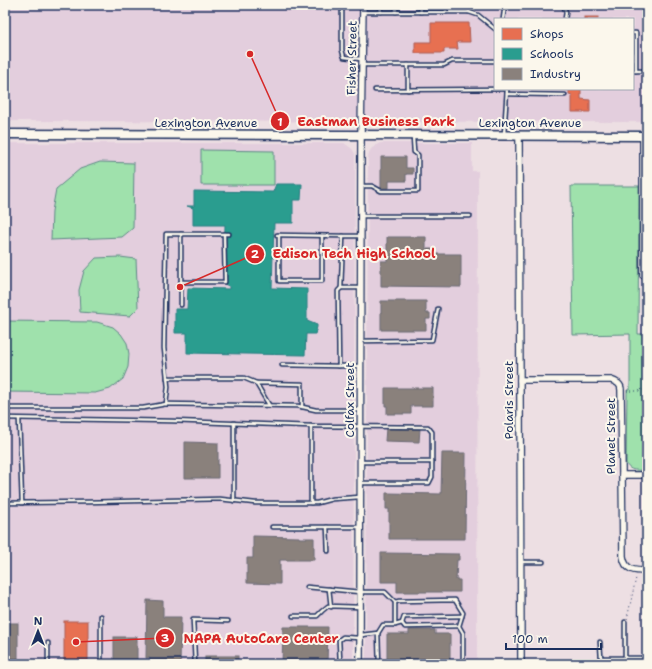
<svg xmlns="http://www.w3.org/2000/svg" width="652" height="669" font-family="'Shantell Sans',sans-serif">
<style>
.built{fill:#e3cedd;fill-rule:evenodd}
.green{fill:#9fe1ac;stroke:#5d8885}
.shops{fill:#e76f51;stroke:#aa5c55}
.schools{fill:#2a9d8f;stroke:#267c80}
.industry{fill:#8a817c;stroke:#696873}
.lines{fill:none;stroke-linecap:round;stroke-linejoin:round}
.service-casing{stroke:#1b2f5e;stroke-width:5.5}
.minor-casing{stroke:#1b2f5e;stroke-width:8}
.secondary-casing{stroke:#1b2f5e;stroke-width:11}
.path{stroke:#1b2f5e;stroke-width:1;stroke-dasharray:1 3;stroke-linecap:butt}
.service{stroke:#fbf7ec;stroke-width:2.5}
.minor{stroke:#fbf7ec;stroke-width:5.5}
.secondary{stroke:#fbf7ec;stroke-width:8}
.labels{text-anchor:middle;stroke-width:4;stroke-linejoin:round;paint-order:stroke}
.street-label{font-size:12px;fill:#1b2f5e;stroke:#fbf7ec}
.leader{fill:none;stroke:#d62828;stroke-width:1.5}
.callout-dot{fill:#d62828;stroke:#fbf7ec;stroke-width:1.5}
.mark-label{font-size:12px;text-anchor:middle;font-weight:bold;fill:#fff}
.callout-label{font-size:13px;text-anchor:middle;font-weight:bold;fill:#d62828;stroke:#fbf7ec;stroke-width:4;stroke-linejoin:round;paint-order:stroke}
</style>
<rect width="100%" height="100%" fill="#eddfe3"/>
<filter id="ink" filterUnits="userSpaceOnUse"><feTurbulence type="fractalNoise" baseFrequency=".025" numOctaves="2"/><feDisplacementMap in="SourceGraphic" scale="8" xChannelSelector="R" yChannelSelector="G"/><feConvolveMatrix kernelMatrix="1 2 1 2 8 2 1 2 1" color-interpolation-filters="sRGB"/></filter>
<g filter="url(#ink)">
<g class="built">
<path d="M5,5H647V122L5,121ZM495,19H633V89H495Z"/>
<path d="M5,143H344L351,148L353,150L355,154V158L353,664H5Z"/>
<path d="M380,143H472V171H478L477,664H366L368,158L369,153L371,149L375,146Z"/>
</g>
<g class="green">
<path d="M201,150L274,151V185H201Z"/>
<path d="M100,162L134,163L133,228L122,237L51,240L52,211L56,189L80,169Z"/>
<path d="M571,186H639L638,334H647V470C638,470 629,472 626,463L627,390H630V334L573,335Z"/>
<path d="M120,257L136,259L138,308L130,316L80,312L79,290L84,271L96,258Z"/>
<path d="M5,321L97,322L113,327L121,334L127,343L129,354L128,367L123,379L110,389L95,393L5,392Z"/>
</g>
<g class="shops">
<rect x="584" y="17" width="14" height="2"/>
<path d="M431,23H469L470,42H457L458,49H444V53H415V42H431Z"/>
<path d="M569,89H581V99L590,100V112H572V95L569,94Z"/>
<rect x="64" y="621" width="24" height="43"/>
</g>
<path class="schools" d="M276,184H302L301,200H293V223H274L272,288L307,289V321L317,325V327L315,334H306L305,355L187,353V333H175V309H187L188,288L229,289V286L224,284L225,225H193V208L187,206H194V191L273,192Z"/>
<g class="industry">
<path d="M381,157H406V168H413V174H406V181H389V188H381Z"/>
<path d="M387,237H426V249H432V254H461V287L381,286V261H387Z"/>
<path d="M381,301H426V313H430V319H426V330H381Z"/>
<path d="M385,388H433V406H411V414H387V406H385Z"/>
<path d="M386,428L420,429L419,442L385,441Z"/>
<path d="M185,442L218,443V478H185Z"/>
<path d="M442,453H466L465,539H389V509H386V493L441,494Z"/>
<path d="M253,536L299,537V538H314V560H280V584L247,583V558H253Z"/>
<path d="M381,553L459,554V560H457L456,580H460V592H397V582H381Z"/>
<path d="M147,600L163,601V617H181L180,664H150V658H146Z"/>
<rect x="5" y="623" width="13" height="41"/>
<path d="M283,627H328L327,664H282Z"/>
<path d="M409,630H435V634H450V664H387V634H409Z"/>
<rect x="114" y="637" width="23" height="27"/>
<rect x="205" y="656" width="33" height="8"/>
</g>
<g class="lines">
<defs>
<g id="service">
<path d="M342,5V50L344,57L361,59"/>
<path d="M380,5L381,12"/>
<path d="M396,5V12"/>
<path d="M420,5L421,12"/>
<path d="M446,5V12"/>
<path d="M469,5V12"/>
<path d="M563,5L566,12L565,19"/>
<path d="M363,12H469L478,15L495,29"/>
<path d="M503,19L505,5"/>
<path d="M633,33H636V71"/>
<path d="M363,65H444L452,61H495"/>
<path d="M633,71H647"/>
<path d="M375,90L507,89"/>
<path d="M408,90V65"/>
<path d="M507,94L565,95"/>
<path d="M504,135L507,89"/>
<path d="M362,186H372L381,191H418V155L414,152L413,137"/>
<path d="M362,216H470"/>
<path d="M181,234V305"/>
<path d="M277,235L343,236"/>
<path d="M279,235V281H322V236"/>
<path d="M181,282H225L224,234"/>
<path d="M341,288H360"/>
<path d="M361,341L432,340L438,309"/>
<path d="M282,365L339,366"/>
<path d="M360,366H339L338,291L341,288L343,236H361"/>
<path d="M167,378H244L256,383"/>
<path d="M166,404L168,387L164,348L166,234H229"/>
<path d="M269,405L256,383L302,384V407"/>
<path d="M5,408H143L166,404L298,406L316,410H360"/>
<path d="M5,418L172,421L311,426L428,427L432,432V477L429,483H361"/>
<path d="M19,419L22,503"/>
<path d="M361,462H432"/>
<path d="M234,501V423"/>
<path d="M5,503L88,502L220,499L255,503H317L332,499L360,497"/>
<path d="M311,503V426"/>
<path d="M272,527H360"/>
<path d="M327,527L328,551"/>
<path d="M521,562H543"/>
<path d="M307,587L360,592H385L395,602V625"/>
<path d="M329,589L331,607"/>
<path d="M395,602L399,601L455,600L463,613L459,626L463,633V664"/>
<path d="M101,616V664"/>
<path d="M293,616H317L322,611L328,606L360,607"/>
<path d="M402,623L404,617L462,616"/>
<path d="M402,623L405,627L459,626"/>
<path d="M378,633L379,664"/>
<path d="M361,635L378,633L383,625H395L402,623"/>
<path d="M600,642L601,658H643V664"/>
<path d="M48,643V664"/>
<path d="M625,658V622"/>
<path d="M340,661L339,640L343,637L359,638"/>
<path d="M195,664L193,620L228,621"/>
</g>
<g id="minor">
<path d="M519,135L521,664"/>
<path d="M643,136V275H647"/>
<path d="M520,380H611C617,382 621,384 621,390L623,556C625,571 635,571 647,571"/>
<path d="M622,475H647"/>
<path d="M360,664L361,135L363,5"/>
</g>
<path id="secondary" d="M5,134L647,136"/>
</defs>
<use href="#service" class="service-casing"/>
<use href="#minor" class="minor-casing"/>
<use href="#secondary" class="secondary-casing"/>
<g class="path">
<path d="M627,391H639L647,389"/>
<path d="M627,619L636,578"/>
</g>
<use href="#service" class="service"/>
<use href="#minor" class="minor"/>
<use href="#secondary" class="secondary"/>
</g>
</g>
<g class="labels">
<g class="street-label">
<text transform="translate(352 58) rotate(-89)" y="4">Fisher Street</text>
<text x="206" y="127">Lexington Avenue</text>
<text x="530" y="127">Lexington Avenue</text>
<text transform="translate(350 400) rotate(-90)" y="4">Colfax Street</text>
<text transform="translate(509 400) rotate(-90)" y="4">Polaris Street</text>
<text transform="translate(611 436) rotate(-90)" y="4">Planet Street</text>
</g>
</g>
<path class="leader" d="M250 54L280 121M180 287L255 254M76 642L165 638"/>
<g class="callout-dot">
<circle cx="250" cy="54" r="4"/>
<circle cx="180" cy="287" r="4"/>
<circle cx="76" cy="642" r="4"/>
<circle cx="280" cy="121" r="10"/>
<circle cx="255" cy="254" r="10"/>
<circle cx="165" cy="638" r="10"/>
</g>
<g class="mark-label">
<text x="280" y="126">1</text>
<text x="255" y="258">2</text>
<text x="165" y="642">3</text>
</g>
<g class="callout-label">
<text x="376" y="126">Eastman Business Park</text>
<text x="354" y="258">Edison Tech High School</text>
<text x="261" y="643">NAPA AutoCare Center</text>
</g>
<rect width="652" height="669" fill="none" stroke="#fbf7ec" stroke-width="20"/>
<rect x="10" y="10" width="632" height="649" fill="none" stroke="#1b2f5e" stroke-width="1.5" filter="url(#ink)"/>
<rect x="494" y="18" width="140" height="72" fill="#fbf7ec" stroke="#a1a7b3"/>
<rect x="502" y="28" width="20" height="12" fill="#e76f51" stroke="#a1a7b3"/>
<text x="530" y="38" font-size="12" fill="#1b2f5e">Shops</text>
<rect x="502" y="48" width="20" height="12" fill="#2a9d8f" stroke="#a1a7b3"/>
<text x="530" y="58" font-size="12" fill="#1b2f5e">Schools</text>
<rect x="502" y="68" width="20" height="12" fill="#8a817c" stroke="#a1a7b3"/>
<text x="530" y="78" font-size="12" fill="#1b2f5e">Industry</text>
<g transform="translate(38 631)" stroke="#fbf7ec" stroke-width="3" paint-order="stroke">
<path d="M0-3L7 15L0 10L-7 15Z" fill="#1b2f5e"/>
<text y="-6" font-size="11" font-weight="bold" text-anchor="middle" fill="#1b2f5e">N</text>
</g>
<path d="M506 643v6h95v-6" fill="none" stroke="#1b2f5e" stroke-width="2"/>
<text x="512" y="643" font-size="12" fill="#1b2f5e" stroke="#fbf7ec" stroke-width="3" paint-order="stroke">100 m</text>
</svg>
